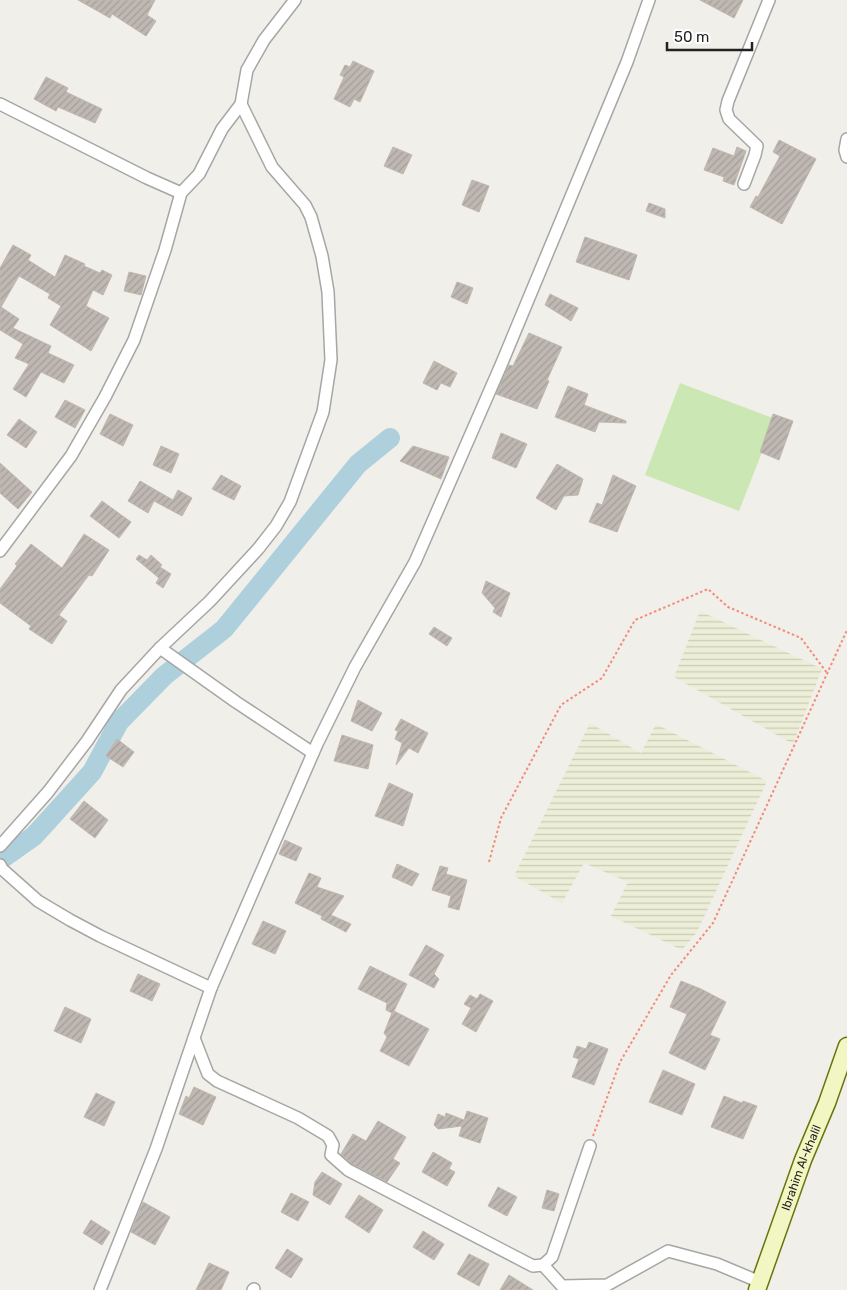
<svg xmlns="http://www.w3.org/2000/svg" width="847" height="1290" font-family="Rubik,sans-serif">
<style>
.farmland{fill:url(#farmland-rules)}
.grass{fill:#cbe7b4}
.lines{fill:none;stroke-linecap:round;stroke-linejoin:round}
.river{stroke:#add0dc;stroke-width:20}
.building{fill:url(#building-hatch);stroke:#c2b7ac}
.street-casing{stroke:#a6a6a6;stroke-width:14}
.secondary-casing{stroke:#67750c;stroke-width:19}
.path{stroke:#f28b7a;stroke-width:2;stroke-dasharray:2.5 2.5;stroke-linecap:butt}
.street{stroke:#fff;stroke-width:11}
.secondary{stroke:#f2f6c3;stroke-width:16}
.labels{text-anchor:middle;stroke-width:4;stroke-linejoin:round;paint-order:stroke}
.street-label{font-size:12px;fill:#222;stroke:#fff}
</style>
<defs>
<pattern id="farmland-rules" width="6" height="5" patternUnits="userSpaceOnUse" patternTransform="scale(1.25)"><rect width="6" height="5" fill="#eceed7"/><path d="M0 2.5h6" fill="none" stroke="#caccb8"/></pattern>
<pattern id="building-hatch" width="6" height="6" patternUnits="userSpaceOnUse" patternTransform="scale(1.25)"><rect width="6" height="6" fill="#bfb8b2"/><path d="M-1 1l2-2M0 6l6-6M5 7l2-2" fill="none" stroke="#a49e99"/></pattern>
</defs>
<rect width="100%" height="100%" fill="#f1efe9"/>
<g class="farmland">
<path d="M700,611L822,669L793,744L674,677Z"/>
<path d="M590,723L641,753L656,724L767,781L697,932L682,950L611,916L628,882L584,863L562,903L514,876Z"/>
</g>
<path class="grass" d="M680,383L775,419L739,511L645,475Z"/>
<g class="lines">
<path class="river" d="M0,860L34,836L92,772L119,722L164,676L224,629L358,464L390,438"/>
</g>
<g class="building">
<path d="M78,0H155L147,15L156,21L146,36L112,14L110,18Z"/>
<path d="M700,0H743L734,18Z"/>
<path d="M353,61L374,71L360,102L354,99L350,107L334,99L344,77L340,75L345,65L350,67Z"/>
<path d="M46,77L68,88L66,92L102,109L95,123L58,107L56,111L34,99Z"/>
<path d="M779,140L816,159L782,224L750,207L756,196L758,197L780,156L773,152Z"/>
<path d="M393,147L412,155L403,174L384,166Z"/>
<path d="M737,147L746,151L734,185L723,181L724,177L704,170L713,148L734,156Z"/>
<path d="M472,180L489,186L479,212L462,205Z"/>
<path d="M649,203L665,209V218L646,211Z"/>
<path d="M585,237L637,255L629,280L576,262Z"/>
<path d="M13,245L31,255L28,260L55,277L65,255L85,264L84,266L100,273L102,270L112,275L103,295L93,290L86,306L109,318L91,351L50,325L61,306L48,298L50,294L19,276L1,307L19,319L13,328L51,346L48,353L74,365L64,383L41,372L26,397L13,389L29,364L15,358L23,344L0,330V268Z"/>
<path d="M129,272L146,276L141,295L124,291Z"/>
<path d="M457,282L473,288L467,304L451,297Z"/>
<path d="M550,294L578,308L571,321L545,305Z"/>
<path d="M529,333L562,347L547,380L549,381L537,409L496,394L509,365L513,366Z"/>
<path d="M434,361L457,373L450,387L441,383L437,390L423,383Z"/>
<path d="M568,386L588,394L584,405L626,421V423L599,422L595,432L555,417Z"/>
<path d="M65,400L85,410L75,428L55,417Z"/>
<path d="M110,414L133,425L123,446L100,434Z"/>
<path d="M773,414L793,421L779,460L760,452Z"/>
<path d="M19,419L37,432L26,448L7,435Z"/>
<path d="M501,433L527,444L516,468L492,458Z"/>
<path d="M161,446L179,454L171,473L153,465Z"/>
<path d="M413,446L449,457L441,479L400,461Z"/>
<path d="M0,463L32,492L18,509L0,493Z"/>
<path d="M557,464L583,479L578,495L564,496L556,510L536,498Z"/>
<path d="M221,475L241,486L234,500L212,489Z"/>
<path d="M613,475L636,486L617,532L589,522L597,503L602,505Z"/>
<path d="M140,481L173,500L178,490L192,498L182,516L154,501L148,513L128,501Z"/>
<path d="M102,501L131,522L119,538L90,516Z"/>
<path d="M84,534L109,550L92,576L89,575L59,615L67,621L52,644L29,629L31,626L0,603V589L17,566L15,564L31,544L62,568Z"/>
<path d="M139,555L147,560L151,555L162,565L160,567L171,574L163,588L156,583L159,578L136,559Z"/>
<path d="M486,581L510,593L501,617L493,612L495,608L482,593Z"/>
<path d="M434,627L452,638L447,646L429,634Z"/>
<path d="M358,700L382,713L372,731L351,721Z"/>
<path d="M401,719L428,733L418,753L409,748L396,765L402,743L395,739L398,731L395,730Z"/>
<path d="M342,735L373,745L368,769L334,761Z"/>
<path d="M117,739L134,752L123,767L106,756Z"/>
<path d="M389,783L413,794L403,826L375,816Z"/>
<path d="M84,801L108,820L95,838L70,819Z"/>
<path d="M285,840L302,848L296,861L279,854Z"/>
<path d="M397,864L419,874L412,886L392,877Z"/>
<path d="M440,866L448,868L446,874L467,880L459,910L448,907L451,896L432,890Z"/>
<path d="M309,873L321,878L317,887L344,896L331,915L351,924L346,932L321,919L322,916L295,903Z"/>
<path d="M263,921L286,931L275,954L252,944Z"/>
<path d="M426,945L444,955L434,974L439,979L434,988L409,975Z"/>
<path d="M370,966L407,984L394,1011L429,1029L409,1066L380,1051L387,1037L384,1033L392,1013L386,1010L387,1003L358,989Z"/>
<path d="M138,974L160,984L152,1001L130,991Z"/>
<path d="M681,981L701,989L726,1002L710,1035L720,1039L705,1070L669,1053L687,1014L670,1007Z"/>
<path d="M480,994L493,1001L476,1032L462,1024L471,1008L464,1004L470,995L477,999Z"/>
<path d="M65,1007L91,1019L81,1043L54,1031Z"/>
<path d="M589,1042L608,1049L594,1085L572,1077L579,1059L573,1057L577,1046L586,1049Z"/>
<path d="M663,1070L695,1084L682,1115L649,1102Z"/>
<path d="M194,1087L216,1097L203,1125L179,1114L186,1096L189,1098Z"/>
<path d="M96,1093L115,1102L104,1126L84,1117Z"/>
<path d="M724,1096L742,1103L743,1101L757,1106L743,1139L711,1127Z"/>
<path d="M467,1111L488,1118L480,1143L459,1136L462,1126L438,1129L434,1125L438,1114L445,1117L446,1113L464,1120Z"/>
<path d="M378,1121L406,1137L393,1159L400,1163L387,1182L352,1164L341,1154L353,1134L366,1141Z"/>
<path d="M433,1152L452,1163L449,1169L455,1172L447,1186L422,1172Z"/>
<path d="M322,1172L342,1184L330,1205L313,1195L315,1182Z"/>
<path d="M498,1187L517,1197L507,1216L488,1206Z"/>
<path d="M547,1190L559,1194L554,1211L542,1208Z"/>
<path d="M291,1193L309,1202L298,1221L281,1212Z"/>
<path d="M359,1195L383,1210L369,1233L345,1217Z"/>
<path d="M143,1202L170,1217L155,1245L131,1232Z"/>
<path d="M91,1220L110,1232L102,1245L83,1233Z"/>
<path d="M423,1231L444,1244L434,1260L413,1247Z"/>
<path d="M287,1249L303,1259L291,1278L275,1268Z"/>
<path d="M469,1254L489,1264L479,1286L457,1274Z"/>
<path d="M209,1263L229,1272L221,1290H196Z"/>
<path d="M509,1275L533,1290H500Z"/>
</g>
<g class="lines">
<defs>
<g id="street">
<path d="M0,104L147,178L181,193"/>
<path d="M847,139L845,150L847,157"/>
<path d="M744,184L755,155L757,146L729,119L726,110L728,101L769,0"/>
<path d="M0,551L71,456L105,397L134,340L165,250L181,193L199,174L222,129L241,104L247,70L264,40L295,0"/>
<path d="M160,648L236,702L313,753"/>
<path d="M0,846L48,792L87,741L121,690L160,648L210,601L258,549L276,526L290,502L323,412L331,360L328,292L322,256L311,217L305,205L272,167L241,104"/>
<path d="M0,865L2,869L38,901L70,920L100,936L211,988"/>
<path d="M194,1038L208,1074L217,1081L298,1118L328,1136L333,1145L331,1155L348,1170L533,1266L543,1265L552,1257L590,1146"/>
<path d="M543,1265L562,1286L607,1285L668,1251L717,1264L760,1282"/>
<path d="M100,1290L156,1149L211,988L317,744L355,667L415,562L501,365L627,62L649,0"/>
<path d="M253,1290L254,1289"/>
</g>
<g id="secondary">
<path id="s1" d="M757,1290L803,1160L827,1103L847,1046"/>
</g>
</defs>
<use href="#street" class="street-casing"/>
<use href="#secondary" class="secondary-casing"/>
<g class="path">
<path d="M489,862L501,818L561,705L602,678L635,620L708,589L728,607L801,638L827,673"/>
<path d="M593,1136L620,1062L671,975L713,923L847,630"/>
</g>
<use href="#street" class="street"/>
<use href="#secondary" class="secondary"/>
</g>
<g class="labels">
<g class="street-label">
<text dy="4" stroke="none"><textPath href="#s1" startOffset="130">Ibrahim Al-khalil</textPath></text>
</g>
</g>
<path d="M667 42v8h85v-8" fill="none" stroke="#222222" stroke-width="2.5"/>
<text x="674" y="42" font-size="15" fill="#222222" stroke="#ffffff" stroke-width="4" paint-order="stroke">50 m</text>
</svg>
